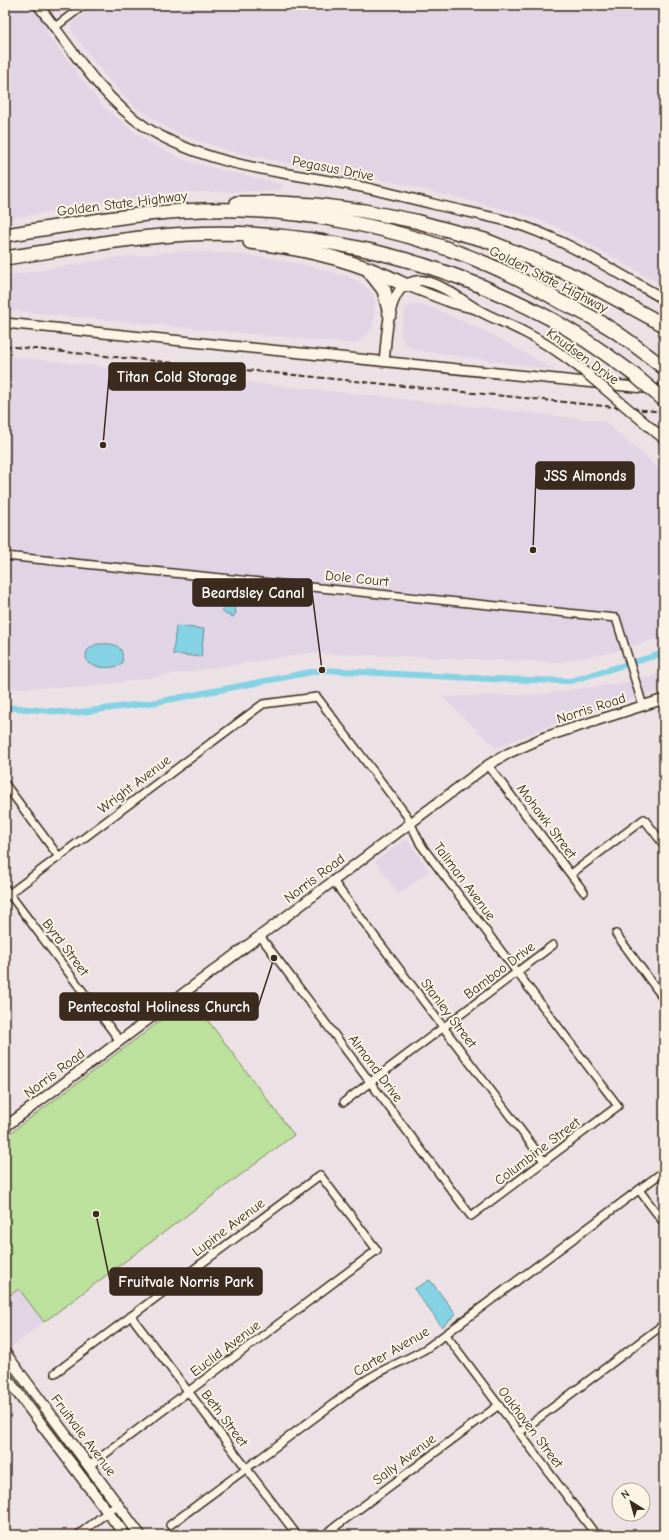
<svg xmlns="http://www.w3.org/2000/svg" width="669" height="1540" font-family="'Comic Neue',sans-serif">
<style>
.built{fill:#e1d4e5}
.green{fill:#bce19c;stroke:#7c865d}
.water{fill:#84d2e3;stroke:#678f94}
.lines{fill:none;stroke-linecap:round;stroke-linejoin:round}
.canal{stroke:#84d2e3;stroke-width:6}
.minor-casing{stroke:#3b2a1e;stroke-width:10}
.tertiary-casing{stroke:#3b2a1e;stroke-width:12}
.secondary-casing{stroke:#3b2a1e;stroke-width:13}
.motorway-casing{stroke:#3b2a1e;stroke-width:16}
.minor{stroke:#fcf5e5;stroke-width:7}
.tertiary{stroke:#fcf5e5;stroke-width:9}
.secondary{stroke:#fcf5e5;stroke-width:10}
.motorway{stroke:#fcf5e5;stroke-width:13}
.rail{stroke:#3b2a1e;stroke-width:2;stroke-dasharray:6 3;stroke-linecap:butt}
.tertiary-bridge-casing{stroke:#3b2a1e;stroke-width:12;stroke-linecap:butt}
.motorway-bridge-casing{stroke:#3b2a1e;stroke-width:16;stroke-linecap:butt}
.tertiary-bridge{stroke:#fcf5e5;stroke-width:9}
.motorway-bridge{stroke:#fcf5e5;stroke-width:13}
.labels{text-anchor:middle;stroke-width:4;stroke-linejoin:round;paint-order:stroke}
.street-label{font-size:14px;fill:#3b2a1e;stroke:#fcf5e5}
.leader{fill:none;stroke:#3b2a1e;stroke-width:1.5}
.callout-dot{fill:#3b2a1e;stroke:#fcf5e5;stroke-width:1.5}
.callout{fill:#3b2a1e;stroke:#3b2a1e;stroke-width:1.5}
.callout-label{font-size:15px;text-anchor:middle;font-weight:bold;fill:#fff}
</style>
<rect width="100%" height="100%" fill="#ece2e5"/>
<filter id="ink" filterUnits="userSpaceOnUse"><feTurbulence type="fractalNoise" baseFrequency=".025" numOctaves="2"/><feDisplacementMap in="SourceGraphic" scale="8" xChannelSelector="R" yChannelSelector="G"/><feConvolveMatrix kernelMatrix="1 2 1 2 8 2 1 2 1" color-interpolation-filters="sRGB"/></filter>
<g filter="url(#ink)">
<g class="built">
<path d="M5,5H73L64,12H59L55,10L46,32L103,107L149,143L187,161L225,171L283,184L280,191L190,192L148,196L5,219Z"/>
<path d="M96,5H664V286L571,234L546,222L519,213L397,183L359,175L300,166L230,151L196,140L171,130L134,106L118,90L104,74L72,32L71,27L73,22Z"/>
<path d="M181,251L234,254L269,258L299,264L332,272L349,277L364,285L372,293L375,304L373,329L355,344L5,310V276L114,258Z"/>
<path d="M415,303L435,309L493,335L555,370L415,350L404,344L400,333L405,309Z"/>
<path d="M5,356L604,421L664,473V637L609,653L559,662L311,653L90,687L5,688Z"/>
<path d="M664,672V689L551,725L496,748L442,697L542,694L637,681Z"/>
<path d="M406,840L409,842L429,871L399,894L375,861L403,841Z"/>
<path d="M19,1289L44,1322L11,1347L5,1339V1298Z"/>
</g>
<path class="green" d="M191,998L294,1135L44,1322L19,1289L5,1298V1137Z"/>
<g class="water">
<path d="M229,602L234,603L236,613L233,617L225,614L222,610Z"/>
<path d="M176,626L204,629L201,657L173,654Z"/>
<path d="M98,644C113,643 125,644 122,663C115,670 96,668 88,663C83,653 88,647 98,644Z"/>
<path d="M430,1280L456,1314L442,1327L414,1289Z"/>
</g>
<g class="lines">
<path class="canal" d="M5,707L74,713L157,702L322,670L492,679L571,681L664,653"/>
<defs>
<g id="minor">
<path d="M55,27L84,5"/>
<path d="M5,556L616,618L643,706"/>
<path d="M488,765L584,892"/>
<path d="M5,784L59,857"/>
<path d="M571,874L644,819L664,845"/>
<path d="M333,881L544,1161"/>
<path d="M5,888L120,1041"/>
<path d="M5,897L263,704L317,697L407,816L421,845L618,1106L471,1216L260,936"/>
<path d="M616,934L664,999"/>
<path d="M656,988L664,982"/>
<path d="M344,1102L553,945"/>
<path d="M639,1190L664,1223"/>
<path d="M131,1316L297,1535"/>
<path d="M446,1335L596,1535"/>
<path d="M55,1373L320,1175L377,1250L89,1466"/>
<path d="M520,1432L664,1324"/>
<path d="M170,1525L360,1384C381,1369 405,1361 427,1348L664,1171"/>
<path d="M78,1535L118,1504"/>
<path d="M324,1535L499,1405"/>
</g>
<g id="tertiary">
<path d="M38,5C71,48 101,98 147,128C209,167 286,172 357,186C382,191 408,198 433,204C458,210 483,215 507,221C561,236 615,272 664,299"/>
<path d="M405,285L452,303L476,309"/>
<path d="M5,323L664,390"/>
<path d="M384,361C387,339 386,293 409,283C414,281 420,280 424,281C444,285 461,300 478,310C492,318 509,324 524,332C544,342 562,354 580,368"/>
<path d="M5,1127L488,765L509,753L545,737L664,699"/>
</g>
<g id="secondary">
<path d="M5,1353L140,1535"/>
<path d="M5,1376L125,1535"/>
</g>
<g id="motorway">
<path d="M237,203H279L315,205L364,211L415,221L485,240L574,276L664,325"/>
<path d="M5,235C64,226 122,215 182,211C291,204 410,227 509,274C527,282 544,292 561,302C576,309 591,316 605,325C625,337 645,353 664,368"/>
<path d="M250,242C302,248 359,261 405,285"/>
<path d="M5,258C66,249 127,237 189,234C314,228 439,259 549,318C578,334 605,353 632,373"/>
<path d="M370,272L384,290L390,314"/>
</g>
</defs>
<use href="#minor" class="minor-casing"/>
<use href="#tertiary" class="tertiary-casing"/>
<use href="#secondary" class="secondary-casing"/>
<use href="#motorway" class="motorway-casing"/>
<use href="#minor" class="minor"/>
<use href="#tertiary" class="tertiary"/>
<use href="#secondary" class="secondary"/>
<use href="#motorway" class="motorway"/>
<path class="rail" d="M5,346L664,412"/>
<defs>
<path id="tertiary-bridge" d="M580,368L664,439"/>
<path id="motorway-bridge" d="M632,373L664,400"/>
</defs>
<use href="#tertiary-bridge" class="tertiary-bridge-casing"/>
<use href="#motorway-bridge" class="motorway-bridge-casing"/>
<use href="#tertiary-bridge" class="tertiary-bridge"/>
<use href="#motorway-bridge" class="motorway-bridge"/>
</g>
</g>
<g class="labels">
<g class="street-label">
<text transform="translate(333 168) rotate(11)" y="5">Pegasus Drive</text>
<text transform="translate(122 203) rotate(-7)" y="5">Golden State Highway</text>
<text transform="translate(549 279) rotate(27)" y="5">Golden State Highway</text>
<text transform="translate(583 356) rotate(36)" y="5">Knudsen Drive</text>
<text transform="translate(357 578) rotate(6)" y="5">Dole Court</text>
<text transform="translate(591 708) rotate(-18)" y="5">Norris Road</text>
<text transform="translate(134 784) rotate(-37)" y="5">Wright Avenue</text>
<text transform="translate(547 821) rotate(53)" y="5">Mohawk Street</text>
<text transform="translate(314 878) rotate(-37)" y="5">Norris Road</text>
<text transform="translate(465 881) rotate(53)" y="5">Tallman Avenue</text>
<text transform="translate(66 947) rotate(53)" y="5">Byrd Street</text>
<text transform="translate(499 970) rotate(-37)" y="5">Bamboo Drive</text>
<text transform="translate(449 1013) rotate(53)" y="5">Stanley Street</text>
<text transform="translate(376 1068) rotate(53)" y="5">Almond Drive</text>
<text transform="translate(54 1073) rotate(-37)" y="5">Norris Road</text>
<text transform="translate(537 1151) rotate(-37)" y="5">Columbine Street</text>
<text transform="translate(228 1227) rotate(-37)" y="5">Lupine Avenue</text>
<text transform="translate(225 1348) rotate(-37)" y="5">Euclid Avenue</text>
<text transform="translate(391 1351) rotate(-30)" y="5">Carter Avenue</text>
<text transform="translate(225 1418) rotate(53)" y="5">Beth Street</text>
<text transform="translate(531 1427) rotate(53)" y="5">Oakhaven Street</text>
<text transform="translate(84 1435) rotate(53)" y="5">Fruitvale Avenue</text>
<text transform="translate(404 1459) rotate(-37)" y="5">Sally Avenue</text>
</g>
</g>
<path class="leader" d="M103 445L109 377M533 550L536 476M322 670L312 592M274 958L258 1007M96 1214L110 1281"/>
<g class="callout-dot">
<circle cx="103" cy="445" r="4"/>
<circle cx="533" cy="550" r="4"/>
<circle cx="322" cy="670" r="4"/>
<circle cx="274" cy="958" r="4"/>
<circle cx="96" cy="1214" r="4"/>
</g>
<g class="callout">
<rect x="109" y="363" width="136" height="27" rx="4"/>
<rect x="536" y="462" width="98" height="27" rx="4"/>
<rect x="193" y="579" width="119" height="27" rx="4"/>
<rect x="60" y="993" width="198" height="27" rx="4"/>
<rect x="110" y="1268" width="152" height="27" rx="4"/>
</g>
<g class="callout-label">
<text x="177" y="382">Titan Cold Storage</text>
<text x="585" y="481">JSS Almonds</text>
<text x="253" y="598">Beardsley Canal</text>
<text x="159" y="1012">Pentecostal Holiness Church</text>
<text x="186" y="1287">Fruitvale Norris Park</text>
</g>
<rect width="669" height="1540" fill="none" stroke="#fcf5e5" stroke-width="20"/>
<rect x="10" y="10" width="649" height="1520" fill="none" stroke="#3b2a1e" stroke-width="1.5" filter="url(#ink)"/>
<g transform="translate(631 1502) rotate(323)"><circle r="19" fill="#fcf5e5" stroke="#afa495"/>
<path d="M0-3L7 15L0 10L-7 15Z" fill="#3b2a1e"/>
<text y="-6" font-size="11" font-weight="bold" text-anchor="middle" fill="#3b2a1e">N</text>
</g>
</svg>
